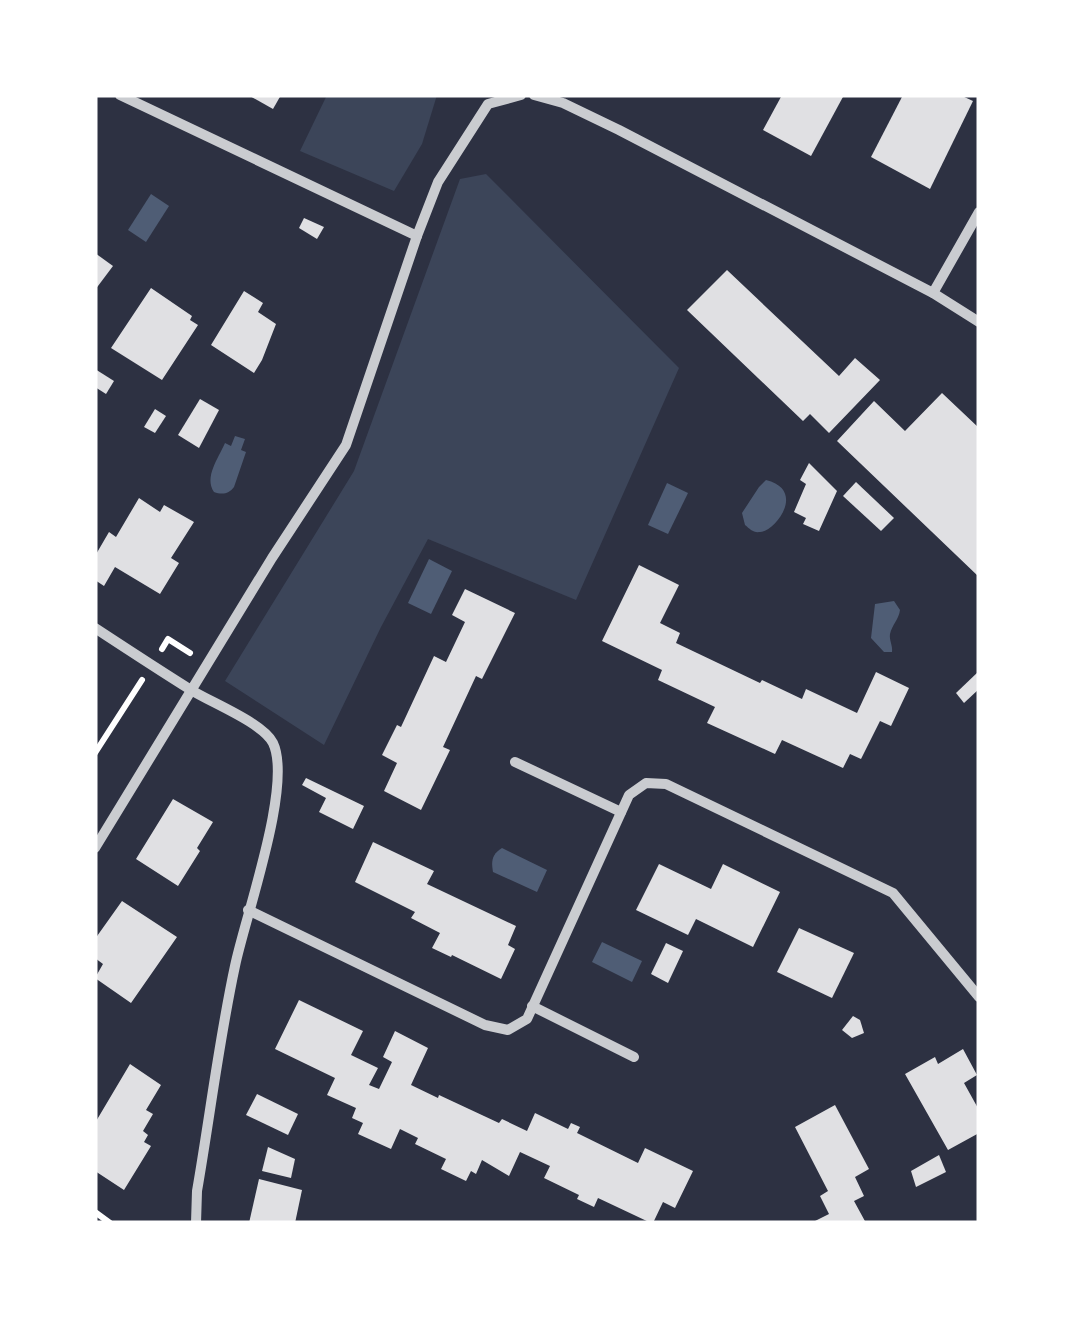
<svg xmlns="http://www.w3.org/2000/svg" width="1074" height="1318" viewBox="0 0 1074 1318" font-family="'DejaVu Sans',sans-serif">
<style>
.green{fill:#3c4559}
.water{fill:#4f5d75}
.building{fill:#e0e0e3}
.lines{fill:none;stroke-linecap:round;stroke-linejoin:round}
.path{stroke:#fff;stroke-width:6}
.minor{stroke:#caccd0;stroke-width:10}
</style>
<rect width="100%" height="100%" fill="#2d3142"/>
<g class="green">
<polygon points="327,95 437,95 422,144 394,191 300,151"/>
<polygon points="486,174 679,368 576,600 428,539 381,627 324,745 225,681 354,471 460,179"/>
</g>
<g class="water">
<polygon points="151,194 169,206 146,242 128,230"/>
<path d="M 235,436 L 245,439 L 241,450 L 246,452 L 234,487 C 229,494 222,495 214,492 C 204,477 218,459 225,443 L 231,446 Z"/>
<path d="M 766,480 C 807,490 775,532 760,532 C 753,533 750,529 745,525 L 742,513 L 759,487 Z"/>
<polygon points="667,483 688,493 668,534 648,525"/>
<polygon points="429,559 452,571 431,614 408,603"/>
<path d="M 894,601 L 900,610 C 899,619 892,625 890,634 C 889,640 893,646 892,652 L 884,652 L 871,638 L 875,604 Z"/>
<path d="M 502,848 L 547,870 L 537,892 L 493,872 C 491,861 492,854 502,848 Z"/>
<polygon points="602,942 642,961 632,982 592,962"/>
</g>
<g class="building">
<polygon points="248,95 281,95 273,109"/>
<polygon points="782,95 844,95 811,156 763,130"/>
<polygon points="903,95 960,95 973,101 930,189 871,157"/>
<polygon points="304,218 324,227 317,239 299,228"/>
<polygon points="95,253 113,266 95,290"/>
<polygon points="727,270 839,376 855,358 880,380 829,433 810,414 803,421 687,310"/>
<polygon points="151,288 192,316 190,320 198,325 162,380 111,348"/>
<polygon points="244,291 263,303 258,312 276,324 262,360 254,373 211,345"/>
<polygon points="95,369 114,381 106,394 95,387"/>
<polygon points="942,393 979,428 979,577 837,441 874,401 905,431"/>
<polygon points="200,399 219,410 199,448 178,435"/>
<polygon points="155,409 166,416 155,433 144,427"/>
<polygon points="809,463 837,491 819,531 803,524 806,518 794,512 806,484 800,480"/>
<polygon points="856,482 894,518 881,531 843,496"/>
<polygon points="139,498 160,512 164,505 194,522 171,558 179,563 160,594 115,567 104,586 95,580 95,556 109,532 116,537"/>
<polygon points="639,565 679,585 660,623 680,633 676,643 760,683 762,680 802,699 806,689 857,713 876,672 909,688 891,726 880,721 861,759 850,754 843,768 782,740 775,754 707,723 715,707 658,680 662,670 602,641"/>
<polygon points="465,589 515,613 482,679 476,676 443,747 450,750 421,810 384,791 397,763 382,755 397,725 401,727 434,656 446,662 465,622 452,615"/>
<polygon points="979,671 979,689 964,703 956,693"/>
<polygon points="306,778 364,806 353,829 319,812 326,798 302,785"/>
<polygon points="173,799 213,822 197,848 200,851 178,886 136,859"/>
<polygon points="373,842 434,871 427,884 516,926 508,945 515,949 501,979 452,955 451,957 432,948 440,933 411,918 415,912 355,882"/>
<polygon points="659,864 711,889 723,864 780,892 753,947 696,919 688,935 636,910"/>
<polygon points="122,901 177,937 131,1003 95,978 103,964 95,958 95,939"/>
<polygon points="799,928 854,953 832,998 777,972"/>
<polygon points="666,943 683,951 668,983 651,974"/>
<polygon points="299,1000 363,1031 351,1055 378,1068 369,1085 379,1089 392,1062 383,1057 395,1031 428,1048 411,1085 438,1098 439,1095 499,1123 502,1119 527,1131 535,1113 568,1129 571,1123 580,1127 577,1133 638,1163 645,1148 693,1171 675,1208 663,1202 653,1223 651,1223 598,1198 594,1207 577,1199 579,1195 544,1178 550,1166 520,1152 509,1176 482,1160 476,1174 471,1171 466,1181 441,1169 446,1159 415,1144 418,1138 400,1129 391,1149 358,1134 363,1123 352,1118 356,1108 327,1095 335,1078 275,1049"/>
<polygon points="853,1016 860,1020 864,1033 852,1038 842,1030"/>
<polygon points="963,1049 977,1075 964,1083 979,1110 979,1133 948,1150 905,1074 935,1057 938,1064"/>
<polygon points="130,1064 161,1085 146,1110 153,1114 143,1131 148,1135 144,1142 151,1146 124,1190 95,1171 95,1123"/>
<polygon points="257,1094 298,1114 288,1135 246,1115"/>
<polygon points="835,1105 869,1169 855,1177 864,1196 854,1201 866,1223 811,1223 829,1214 820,1196 828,1191 795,1127"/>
<polygon points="268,1147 295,1159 291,1178 262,1171"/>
<polygon points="939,1155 946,1172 916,1187 911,1171"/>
<polygon points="259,1179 302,1190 295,1223 249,1223"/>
</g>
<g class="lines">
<g class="path">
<polyline points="162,649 168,639 190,653"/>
<polyline points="95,753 142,680"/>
<polyline points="95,1212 110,1223"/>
</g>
<g class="minor">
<polyline points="120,95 417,236"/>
<polyline points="534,95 563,103 619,130 933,293 979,322"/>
<polyline points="933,293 979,212"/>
<path d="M 95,628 C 127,649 159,670 191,690 C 212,703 263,723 273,743 C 293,785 245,917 235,966 C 219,1040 210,1116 197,1191 L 196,1223"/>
<polyline points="515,762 621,812"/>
<polyline points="95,848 272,558 346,445 417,236 438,182 488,104 521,95"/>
<polyline points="248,910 485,1025 508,1030 527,1019 629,795 646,783 666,784 893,893 979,997"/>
<polyline points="532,1006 634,1057"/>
</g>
</g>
<rect width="1074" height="1318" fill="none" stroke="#ffffff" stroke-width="195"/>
</svg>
